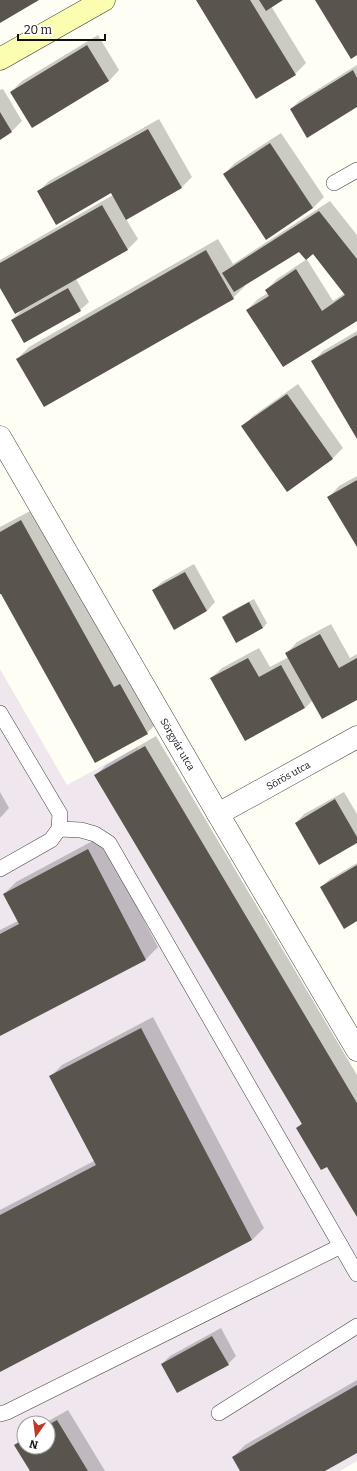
<svg xmlns="http://www.w3.org/2000/svg" width="357" height="1471" viewBox="0 0 357 1471" font-family="Bitter,serif">
<style>
.industrial{fill:#efe6ee;fill-rule:evenodd}
.shadow{fill:#0003;fill-rule:evenodd}
.building{fill:#59544d}
.lines{fill:none;stroke-linecap:round;stroke-linejoin:round}
.lane-casing{stroke:#444;stroke-width:16}
.street-casing{stroke:#444;stroke-width:23}
.secondary-casing{stroke:#333;stroke-width:23}
.lane{stroke:#fff;stroke-width:15}
.street{stroke:#fff;stroke-width:22}
.secondary{stroke:#fbfeb0;stroke-width:22}
.labels{text-anchor:middle;stroke-width:4;stroke-linejoin:round;paint-order:stroke}
.street-label{font-size:10px;fill:#111;stroke:#fff}
</style>
<rect width="100%" height="100%" fill="#fffef4"/>
<path class="industrial" d="M 0,669 L 67,785 L 137,747 L 357,1118 L 357,1461 L 340,1471 L 0,1471 ZM 24,1423 L 48,1423 L 48,1447 L 24,1447 Z"/>
<g class="shadow">
<polygon points="197,0 281,0 271,6 306,63 295,74"/>
<polygon points="98,35 119,70 109,81 33,127 11,92 22,81"/>
<polygon points="357,65 357,106 291,109 299,101"/>
<polygon points="3,89 22,121 11,132 0,138 0,90"/>
<polygon points="159,119 192,177 182,187 126,219 138,239 127,250 76,279 89,302 80,310 12,320 21,311 0,286 0,260 113,195 111,192 39,191 49,181"/>
<polygon points="281,133 324,197 313,208 266,238 224,174 235,163"/>
<path d="M 330,201 L 357,235 L 357,320 L 247,310 L 258,299 L 268,293 L 266,290 L 277,279 L 307,259 L 300,250 L 244,285 L 245,286 L 233,298 L 17,359 L 29,347 L 218,239 L 233,264 ZM 313,252 L 345,293 L 333,301 L 306,258 Z"/>
<polygon points="357,331 357,437 313,361 323,351"/>
<polygon points="298,384 343,448 332,459 243,427 253,416"/>
<polygon points="357,476 357,545 329,497 339,486"/>
<polygon points="34,509 159,721 147,733 2,592 0,593 0,527"/>
<polygon points="194,564 215,602 207,611 153,590 162,582"/>
<polygon points="254,599 267,623 263,628 236,642 223,618 227,613"/>
<polygon points="331,624 350,658 357,654 357,699 313,700 305,708 211,678 222,668 259,648 270,667 289,657 287,653 297,642"/>
<polygon points="156,736 357,1075 357,1215 327,1165 297,1128 302,1123 96,775 106,765"/>
<polygon points="0,792 9,808 0,818"/>
<polygon points="344,792 357,814 357,842 296,823 304,814"/>
<polygon points="100,837 158,947 146,959 0,1035 0,930 18,921 4,894 16,882"/>
<polygon points="357,863 357,920 321,887 330,879"/>
<polygon points="153,1017 264,1228 252,1240 0,1371 0,1210 94,1161 50,1077 62,1065"/>
<polygon points="221,1328 236,1356 228,1364 162,1364 170,1356"/>
<polygon points="357,1380 357,1451 323,1471 241,1471 233,1457 245,1445"/>
<polygon points="68,1410 105,1471 31,1471 16,1445 24,1437 24,1447 48,1447 48,1423 45,1423"/>
</g>
<g class="building">
<polygon points="0,0 39,0 0,23"/>
<polygon points="196,0 250,0 296,75 256,99"/>
<polygon points="259,0 283,0 266,11"/>
<polygon points="315,0 357,0 357,55 351,59"/>
<polygon points="87,45 109,81 32,128 10,92"/>
<polygon points="353,70 357,78 357,107 307,138 290,109"/>
<polygon points="0,112 12,132 0,140"/>
<polygon points="148,129 182,188 126,220 111,193 56,225 37,191"/>
<polygon points="270,143 313,208 266,240 223,174"/>
<polygon points="102,205 128,250 15,314 0,288 0,263"/>
<polygon points="319,211 357,259 357,321 283,367 246,310 269,296 265,290 296,269 322,311 345,295 313,254 306,260 299,252 234,292 222,273"/>
<polygon points="206,250 234,299 44,407 16,359"/>
<polygon points="68,288 81,311 24,343 11,320"/>
<polygon points="357,335 357,439 311,361"/>
<polygon points="287,394 333,459 287,492 241,426"/>
<polygon points="357,480 357,547 327,497"/>
<polygon points="21,520 114,687 120,684 148,734 95,763 1,594 0,594 0,532"/>
<polygon points="185,572 207,611 174,630 152,590"/>
<polygon points="249,602 263,628 236,643 222,617"/>
<polygon points="320,634 339,668 357,658 357,700 322,719 285,653"/>
<polygon points="248,658 259,677 281,665 305,708 245,741 210,678"/>
<polygon points="145,746 357,1103 357,1217 327,1167 321,1170 296,1128 302,1124 94,775"/>
<polygon points="335,799 357,837 357,843 319,865 295,823"/>
<polygon points="88,849 146,960 0,1036 0,934 19,924 3,894"/>
<polygon points="357,865 357,921 344,929 320,887"/>
<polygon points="141,1028 252,1240 0,1372 0,1215 96,1165 49,1076"/>
<polygon points="212,1336 229,1365 177,1393 161,1364"/>
<polygon points="357,1385 357,1453 325,1471 240,1471 232,1457"/>
<polygon points="57,1420 88,1471 30,1471 14,1445 24,1439 24,1447 48,1447 48,1425"/>
</g>
<g class="lines">
<defs>
<g id="lane">
<polyline points="334,183 357,170"/>
<polyline points="0,713 60,814 59,829 51,840 0,869"/>
<polyline points="59,829 81,830 95,834 109,843 357,1274"/>
<polyline points="219,1413 357,1326"/>
<polyline points="0,1414 7,1412 341,1246"/>
</g>
<g id="street">
<polyline points="0,437 218,814 357,1050"/>
<polyline points="218,814 357,737"/>
</g>
<polyline id="secondary" points="0,59 104,0"/>
</defs>
<use href="#lane" class="lane-casing"/>
<use href="#street" class="street-casing"/>
<use href="#secondary" class="secondary-casing"/>
<use href="#lane" class="lane"/>
<use href="#street" class="street"/>
<use href="#secondary" class="secondary"/>
</g>
<g class="labels">
<g class="street-label">
<text transform="translate(178 744) rotate(60)" y="4">Sörgyár utca</text>
<text transform="translate(288 775) rotate(-29)" y="4">Sörös utca</text>
</g>
</g>
<g transform="translate(36 1435) rotate(194)"><circle r="19" fill="#ffffff" stroke="#a0a0a0"/>
<path d="M0-3L7 15L0 10L-7 15Z" fill="#c13828"/>
<text y="-6" font-size="11" font-weight="bold" text-anchor="middle" fill="#111111">N</text>
</g>
<path d="M18 34v6h87v-6" fill="none" stroke="#111111" stroke-width="2"/>
<text x="24" y="34" font-size="12" fill="#111111" stroke="#ffffff" stroke-width="3" paint-order="stroke">20 m</text>
</svg>
